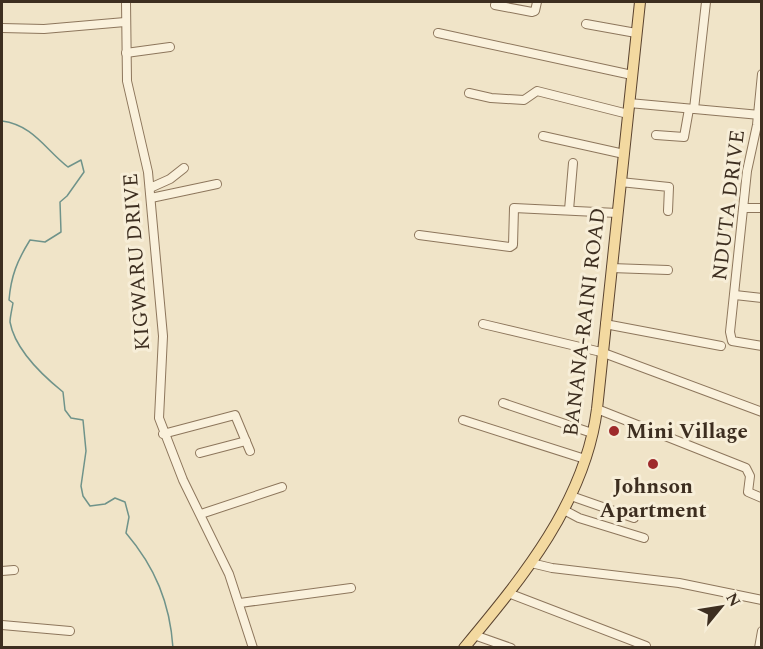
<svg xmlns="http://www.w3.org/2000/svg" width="763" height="649" viewBox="0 0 763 649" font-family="Spectral,serif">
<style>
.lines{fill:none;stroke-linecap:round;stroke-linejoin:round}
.stream{stroke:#6f938a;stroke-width:1.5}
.minor-casing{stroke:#8d765c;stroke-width:10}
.major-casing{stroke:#5b4430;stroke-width:12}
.minor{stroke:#faf1dc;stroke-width:8}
.major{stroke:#f3d9a0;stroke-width:10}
.poi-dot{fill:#9e2a2b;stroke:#f7eed8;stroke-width:2}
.labels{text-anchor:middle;stroke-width:6;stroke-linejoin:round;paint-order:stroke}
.street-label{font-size:21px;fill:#3d2e20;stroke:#f7eed8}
.poi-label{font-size:21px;font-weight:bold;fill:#3d2e20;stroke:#f7eed8;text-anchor:start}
</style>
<rect width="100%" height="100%" fill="#f0e4c8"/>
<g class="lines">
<path class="stream" d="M 2,121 C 33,125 45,149 68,167 L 81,160 L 84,172 L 67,196 L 60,202 L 61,232 L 45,242 L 30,240 C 17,261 11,276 9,300 L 13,303 C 12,309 10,317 10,322 C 15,350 42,375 63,392 L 65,410 L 71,418 L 83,420 L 86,451 L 81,486 L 83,496 L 90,506 L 105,504 L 115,498 L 125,502 L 129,517 L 126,533 C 155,567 170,603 173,648"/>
<defs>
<g id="minor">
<polyline points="126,2 127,81 148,172 163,336 159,418 183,480 229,574 253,648"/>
<polyline points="495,5 532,12 535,11 537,2"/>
<polyline points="586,24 636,33"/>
<polyline points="2,28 44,29 125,22"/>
<polyline points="438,33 632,75"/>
<polyline points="126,53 170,47"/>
<polyline points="762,74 757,125 747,171 730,332 732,341 762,346"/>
<polyline points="469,93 491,98 524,100 537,91 628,114"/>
<polyline points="629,103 760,115"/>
<polyline points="694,109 706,2"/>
<polyline points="656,135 684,137 689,109"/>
<polyline points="543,136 624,154"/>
<polyline points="620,182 669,187 668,211"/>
<polyline points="150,188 170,179 184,168"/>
<polyline points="151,198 217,184"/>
<polyline points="744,208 762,208"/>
<polyline points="569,210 573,163"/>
<polyline points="419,235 510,247 513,245 514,208 617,213"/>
<polyline points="611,268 668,270"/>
<polyline points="735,295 762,298"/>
<polyline points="483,324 601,352 762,412"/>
<polyline points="605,324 721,346"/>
<polyline points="503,403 592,433"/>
<polyline points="597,409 746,468 750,476 748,492 762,498"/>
<polyline points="463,420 585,459"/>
<polyline points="163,434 235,415 250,451"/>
<polyline points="200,453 246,441"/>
<polyline points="571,496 634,518"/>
<polyline points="564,510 579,518 644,538"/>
<polyline points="201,514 282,487"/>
<polyline points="531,563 552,568 679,583 762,600"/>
<polyline points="2,571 14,570"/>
<polyline points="508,593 646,646"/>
<polyline points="240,603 351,588"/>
<polyline points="2,625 70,631"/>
<polyline points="474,635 511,648"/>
<polyline points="759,648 762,631"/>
</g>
<path id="major" d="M 464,648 C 523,577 585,502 597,409 L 640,2"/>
</defs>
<use href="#minor" class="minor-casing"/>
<use href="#major" class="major-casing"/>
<use href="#minor" class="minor"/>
<use href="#major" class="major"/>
</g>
<g class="poi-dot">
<circle cx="614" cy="431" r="6"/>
<circle cx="653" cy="464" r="6"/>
</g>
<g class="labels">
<g class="street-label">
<text transform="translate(728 205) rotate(-83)" y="7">NDUTA DRIVE</text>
<text transform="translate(136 262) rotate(-94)" y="7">KIGWARU DRIVE</text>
<text transform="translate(584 322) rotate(-83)" y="7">BANANA-RAINI ROAD</text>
</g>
<g class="poi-label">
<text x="626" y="438">Mini Village</text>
<text x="653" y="493" text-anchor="middle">Johnson<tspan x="653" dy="24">Apartment</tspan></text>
</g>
</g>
<rect width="763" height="649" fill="none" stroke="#3d2e20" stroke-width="6"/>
<g transform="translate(721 607) rotate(60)" stroke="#f7eed8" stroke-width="4.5" paint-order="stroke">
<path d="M0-4.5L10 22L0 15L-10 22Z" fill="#3d2e20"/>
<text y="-9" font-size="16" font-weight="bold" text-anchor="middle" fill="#3d2e20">N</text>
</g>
</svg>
